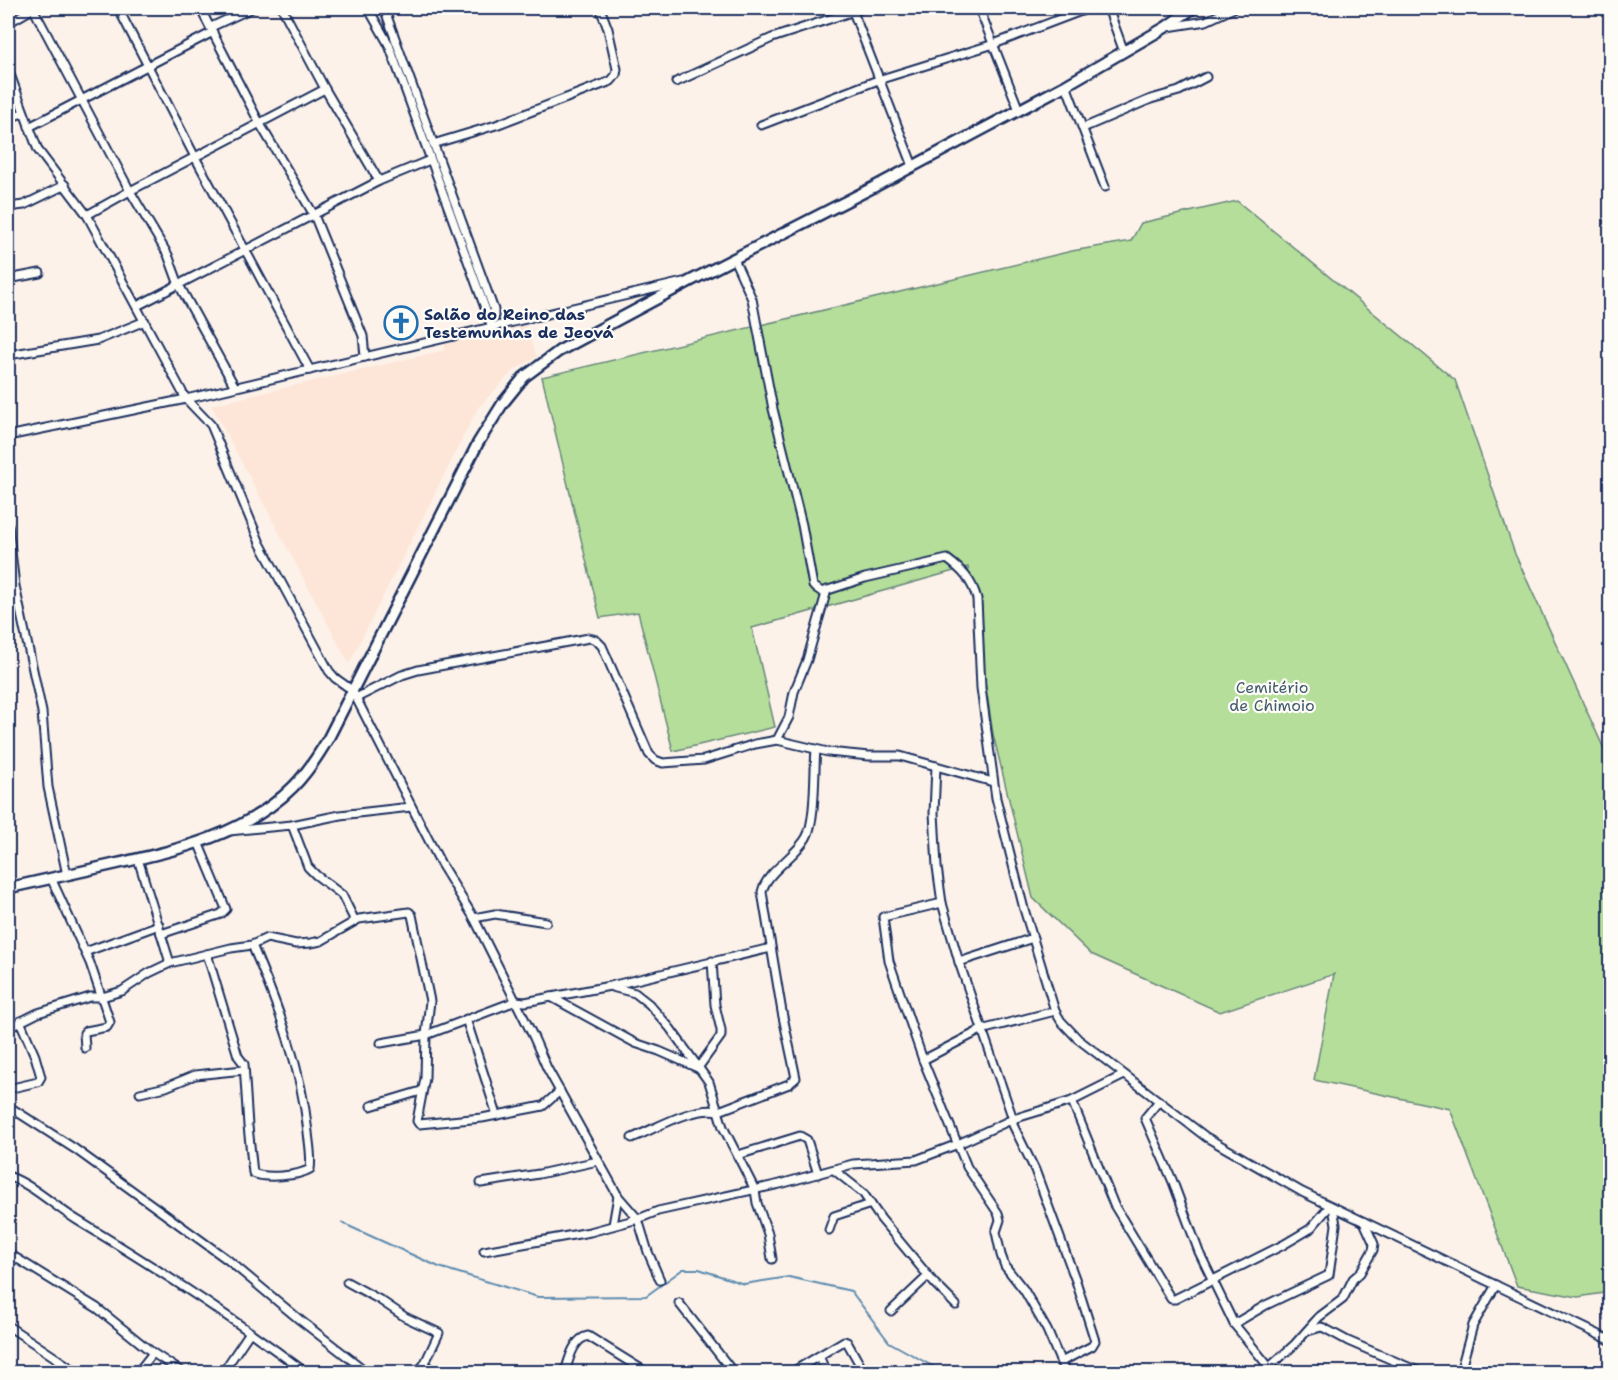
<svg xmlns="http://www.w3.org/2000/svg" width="1618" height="1380" viewBox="0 0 1618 1380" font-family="'Shantell Sans',sans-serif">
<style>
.built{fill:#fde6d8}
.green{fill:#b5de9a;stroke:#68867c;stroke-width:1.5}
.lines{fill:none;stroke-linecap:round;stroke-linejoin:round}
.stream{stroke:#5b8bb0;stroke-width:2}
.street-casing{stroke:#1b2f5e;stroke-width:11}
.secondary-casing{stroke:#1b2f5e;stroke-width:14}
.street{stroke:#fdfcf7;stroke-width:7}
.secondary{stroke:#fdfcf7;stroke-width:9}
.labels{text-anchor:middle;stroke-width:4.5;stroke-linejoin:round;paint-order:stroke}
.poi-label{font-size:16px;font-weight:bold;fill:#1b2f5e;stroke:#fdfcf7;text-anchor:start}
.park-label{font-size:16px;fill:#425b6d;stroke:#fdfcf7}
</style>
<rect width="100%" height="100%" fill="#fdf2e9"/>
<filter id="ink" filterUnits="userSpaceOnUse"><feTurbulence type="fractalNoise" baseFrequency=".0167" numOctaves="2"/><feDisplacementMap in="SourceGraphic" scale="12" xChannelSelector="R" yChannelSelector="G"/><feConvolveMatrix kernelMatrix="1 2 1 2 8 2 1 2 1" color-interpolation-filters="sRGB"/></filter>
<g filter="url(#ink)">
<polygon class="built" points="526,326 537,357 514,370 478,408 349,664 211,405 445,350 445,344"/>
<polygon class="green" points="1237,201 1455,380 1515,554 1610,762 1610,1292 1578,1297 1517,1286 1450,1109 1314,1080 1334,974 1220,1012 1091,954 1033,898 993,734 968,567 752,628 775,727 673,751 638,612 600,618 542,377 1072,251 1131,241 1141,223"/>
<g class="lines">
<polyline class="stream" points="342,1223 439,1267 538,1297 646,1296 683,1269 699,1269 744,1284 789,1277 851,1291 889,1342 943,1372"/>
<defs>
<g id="street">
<polyline points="33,8 130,191 168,255 179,285 235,387"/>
<polyline points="118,8 195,157 310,370"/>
<polyline points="200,8 260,124 314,215 363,336 365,357"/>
<polyline points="282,8 325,89 379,181"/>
<polyline points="368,8 389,45 492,327"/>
<polyline points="384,8 494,310 494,319 490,322"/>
<polyline points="979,8 1019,110"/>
<polyline points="1108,8 1124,52"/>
<polyline points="852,9 913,166"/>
<polyline points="8,23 34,8"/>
<polyline points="211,27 252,8"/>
<polyline points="1168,27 1206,21 1234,8"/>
<polyline points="8,69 38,150 87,215 186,399 211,425 260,543 329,671 335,678 352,690 441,864 474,918 534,1038 547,1068 618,1196 638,1219 648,1252 660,1280"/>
<polyline points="676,82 772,38 863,8"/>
<polyline points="1066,85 1105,187"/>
<polyline points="8,118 23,113"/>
<polyline points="761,125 878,80 994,44 1089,8"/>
<polyline points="29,127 213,32"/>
<polyline points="1083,128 1151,99 1179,91 1206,77"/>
<polyline points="433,144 496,125 611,81 616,75 617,69 608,29 600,8"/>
<polyline points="8,207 24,205 65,185"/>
<polyline points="87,215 130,191 325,89"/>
<path d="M 734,259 L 752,299 L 773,409 L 802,525 L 813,586 L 822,592 L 865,578 L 947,559 C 962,570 972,580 977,599 L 981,688 L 996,798 L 1024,909 L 1055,1011 L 1061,1021 L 1078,1039 L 1206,1137 L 1302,1192 L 1610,1340"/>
<polyline points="8,279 40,273"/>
<polyline points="137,306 379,181 430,160"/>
<polyline points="8,355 98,340 145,321"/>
<polyline points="8,436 186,399 683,282"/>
<polyline points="8,525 15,586 42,712 48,787 67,875"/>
<polyline points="356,698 402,675 418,670 589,638 596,640 602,646 649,754 655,760 663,763 704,760 755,744 777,740 828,752 869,756 900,756 993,782"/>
<polyline points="777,740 789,717 794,692 807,660 827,590"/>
<polyline points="936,766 934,813 937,867 942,903 959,962 1013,1119 1013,1125 1035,1170 1076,1281 1095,1341 1092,1346 1061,1362"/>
<polyline points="292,825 308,867 316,875 342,895 355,921"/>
<polyline points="229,831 292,825 340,815 411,807"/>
<polyline points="138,859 170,963"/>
<polyline points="51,878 90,963 110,1022 107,1027 86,1031 84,1033 85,1048"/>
<polyline points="942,903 883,917 889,961 923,1060 967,1167 998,1213 1000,1220 996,1232 1001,1255 1005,1266 1024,1290 1047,1330 1065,1372"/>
<polyline points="474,918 495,914 546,922"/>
<polyline points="161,934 221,914 226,909 198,842"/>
<polyline points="85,952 159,925"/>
<path d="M 207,954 L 238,1056 L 244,1064 L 248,1126 L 253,1173 C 266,1179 298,1176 310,1169 C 312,1157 309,1144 308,1132 C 301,1066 278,1006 252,945"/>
<polyline points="959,962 1033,938"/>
<polyline points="612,987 635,993 649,1004 670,1028 709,1082 723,1127 755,1190 757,1203 768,1234 772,1259"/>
<polyline points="551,997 635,1043 659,1051 698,1068"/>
<polyline points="466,1019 497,1115"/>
<polyline points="8,1028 38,1013 90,997 102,997 122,991 149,973 170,963 231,948 252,945 267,938 296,944 311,943 321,941 359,919 409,912 412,915 430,1001 426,1035 425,1078 417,1121 419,1124 482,1118 543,1106 560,1091"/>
<polyline points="381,1043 426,1035 516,1001 525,1002 610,986 771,948"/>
<polyline points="923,1060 981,1030 1055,1011"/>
<polyline points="698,1068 721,1036 721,1030 715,1005 712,961"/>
<polyline points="8,1089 38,1082 41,1077 35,1056 20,1021"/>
<polyline points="140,1093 166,1087 195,1075 244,1070"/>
<polyline points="1072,1101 1114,1205 1171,1299 1175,1299 1283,1245 1310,1229 1330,1206"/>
<polyline points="1159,1101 1145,1118 1173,1182 1199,1252 1234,1324 1273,1372"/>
<polyline points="8,1106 75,1149 228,1260 300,1320 367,1372"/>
<polyline points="371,1106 421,1091"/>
<path d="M 632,1138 C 657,1128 692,1106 719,1111 L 789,1084 L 796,1078 L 782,1012 L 762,892 C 766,872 795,857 806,838 C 816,822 814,770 816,749"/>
<polyline points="738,1155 800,1136 807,1140 818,1174"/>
<polyline points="834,1170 863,1193 881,1219 935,1284 956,1305"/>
<path d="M 8,1176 C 33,1185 54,1206 77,1220 C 155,1267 232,1317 305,1372"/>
<polyline points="481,1183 539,1174 598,1161"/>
<polyline points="613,1225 618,1196"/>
<polyline points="829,1230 834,1216 871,1204"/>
<polyline points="484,1251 590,1232 638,1219 658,1211 780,1184 853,1164 916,1160 958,1144 1013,1119 1072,1101 1124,1075"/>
<polyline points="8,1253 97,1308 153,1353 182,1372"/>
<polyline points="347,1282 380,1300 405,1317 439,1333 424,1365 417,1372"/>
<polyline points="679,1303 733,1372"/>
<polyline points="891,1311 928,1276"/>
<polyline points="1234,1324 1266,1305 1329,1275 1336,1225 1333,1207"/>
<polyline points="8,1326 77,1372"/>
<polyline points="1308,1331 1321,1327 1324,1328 1348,1341 1420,1372"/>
<polyline points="819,1356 826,1372"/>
<polyline points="424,1365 436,1372"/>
<polyline points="138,1372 153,1353"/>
<polyline points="223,1372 250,1332"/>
<path d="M 565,1372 C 569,1360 573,1339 588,1336 L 646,1372"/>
<polyline points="792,1372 844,1341 847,1342 864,1372"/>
<polyline points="1264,1372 1295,1344 1319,1317 1343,1299 1353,1279 1360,1273 1373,1250 1374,1244 1364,1222"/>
<polyline points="1460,1372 1473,1325 1496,1285"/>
</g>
<path id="secondary" d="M 8,888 C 43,880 79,872 115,864 C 178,850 245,835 293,787 C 307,773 318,756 328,739 L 478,443 L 503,403 L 524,377 L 559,351 L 692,280 L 874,187 L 1066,85 L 1166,27 L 1193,8"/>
</defs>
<use href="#street" class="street-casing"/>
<use href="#secondary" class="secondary-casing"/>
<use href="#street" class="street"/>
<use href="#secondary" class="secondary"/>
</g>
</g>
<defs>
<symbol id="church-ring" viewBox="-11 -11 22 22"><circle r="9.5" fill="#fdfcf7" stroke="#1f6fb2" stroke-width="1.5"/><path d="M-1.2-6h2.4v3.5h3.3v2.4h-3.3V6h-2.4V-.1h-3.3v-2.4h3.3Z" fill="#1f6fb2"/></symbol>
</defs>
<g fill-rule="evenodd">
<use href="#church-ring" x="382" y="304" width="38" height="38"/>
</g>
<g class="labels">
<g class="poi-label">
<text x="424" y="320">Salão do Reino das<tspan x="424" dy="18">Testemunhas de Jeová</tspan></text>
</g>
<g class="park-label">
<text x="1272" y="693">Cemitério<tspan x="1272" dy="18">de Chimoio</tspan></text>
</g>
</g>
<rect width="1618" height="1380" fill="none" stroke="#fdfcf7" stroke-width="30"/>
<rect x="15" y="15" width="1588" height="1350" fill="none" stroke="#1b2f5e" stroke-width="2" filter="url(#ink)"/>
</svg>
